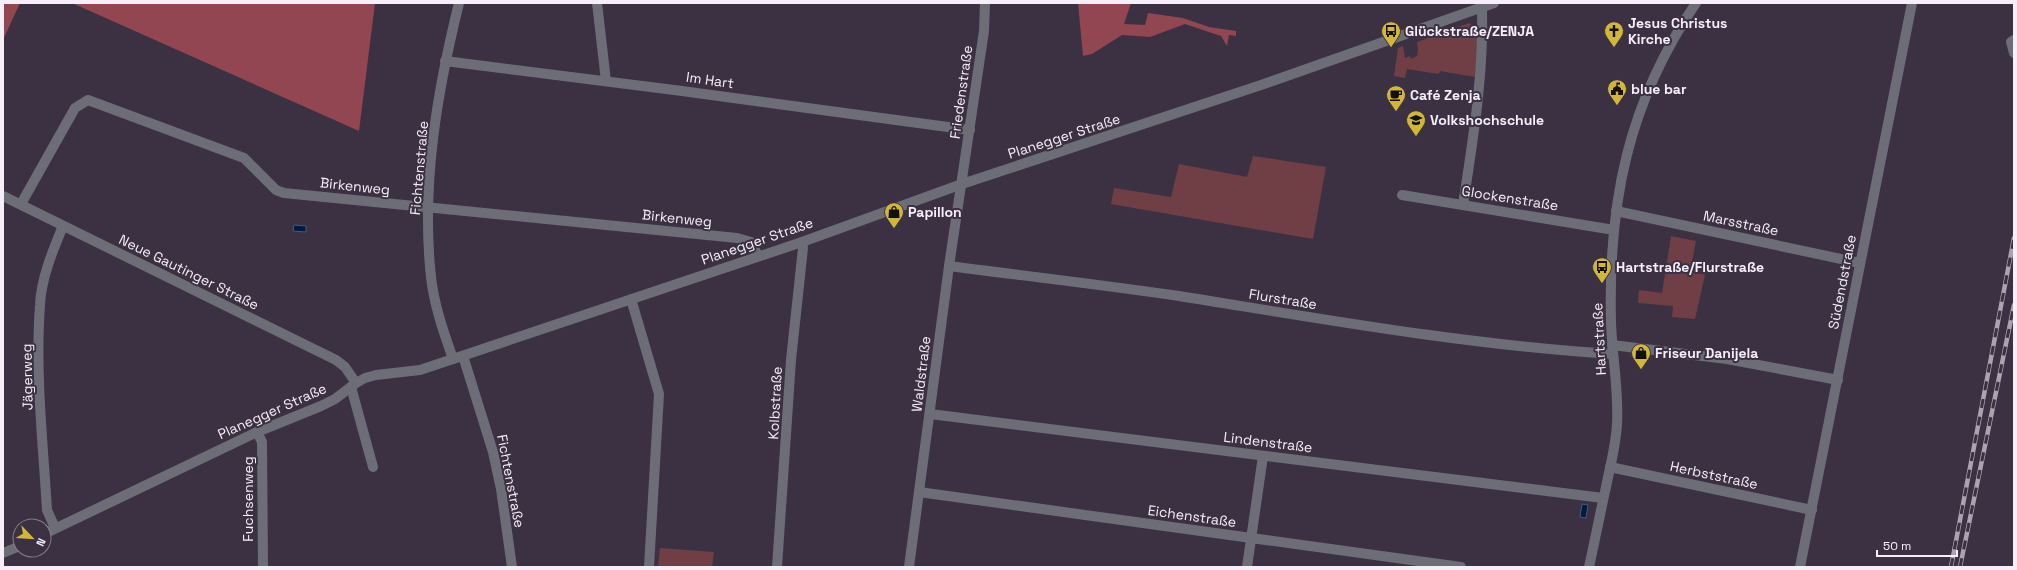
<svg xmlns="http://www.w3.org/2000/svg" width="2017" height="570" viewBox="0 0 2017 570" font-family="'Space Grotesk',sans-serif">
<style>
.green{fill:#703f46}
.forest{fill:#914652}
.water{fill:#011a41;stroke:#4a5a78}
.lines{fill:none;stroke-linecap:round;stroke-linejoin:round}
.minor{stroke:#6d6d77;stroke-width:10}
.rail-casing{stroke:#aca3b0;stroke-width:4.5}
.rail{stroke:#3c3142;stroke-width:3;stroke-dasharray:9;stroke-linecap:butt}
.labels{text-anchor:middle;stroke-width:4;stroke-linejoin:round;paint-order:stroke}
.poi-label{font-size:14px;font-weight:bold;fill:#f6eef9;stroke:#3c3142;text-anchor:start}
.street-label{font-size:14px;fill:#f6eef9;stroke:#3c3142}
</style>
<rect width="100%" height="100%" fill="#3c3142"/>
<g class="green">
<path d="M 1469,23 C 1483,33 1476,62 1475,77 L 1440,71 L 1439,74 L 1407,69 L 1405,78 L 1394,76 L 1398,48 L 1403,46 L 1405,58 L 1410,56 L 1411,59 L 1417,56 L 1418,50 L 1417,42 Z"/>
<polygon points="1253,156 1326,167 1313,239 1111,204 1114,188 1171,197 1179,164 1247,177"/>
<polygon points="1671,236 1696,241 1690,271 1705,275 1695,319 1672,317 1673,306 1638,303 1639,290 1662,293"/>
<polygon points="660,548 714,552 712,567 658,567"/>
</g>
<g class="forest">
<polygon points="3,3 20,3 3,40"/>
<polygon points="72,3 375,3 359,131"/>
<polygon points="1078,3 1131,3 1124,24 1145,25 1148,13 1183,18 1209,27 1236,31 1236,36 1229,35 1227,46 1221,36 1185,24 1150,37 1122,35 1092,54 1083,56"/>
</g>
<g class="water">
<polygon points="294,225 306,226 306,232 293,231"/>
<polygon points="1582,504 1588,505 1586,518 1580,517"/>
</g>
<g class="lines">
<g class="minor">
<polyline points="597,3 606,81"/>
<polyline points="2014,40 2011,42 2014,53"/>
<polyline points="445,61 682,91 970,130"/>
<polyline points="1402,195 1614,230"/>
<polyline points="3,196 336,360 345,367 356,383"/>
<polyline points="21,204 75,108 88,100 244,158 276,190 284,193 737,238 751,242 758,256"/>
<path d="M 1463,205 C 1473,139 1484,74 1482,7"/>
<polyline points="1616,211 1860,263"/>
<path d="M 949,266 C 1026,276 1103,285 1179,296 C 1323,319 1467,345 1612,354"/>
<polyline points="631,299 659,394 649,567"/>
<polyline points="1612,345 1727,359 1838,380"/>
<polyline points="463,356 493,452 501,489 512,567"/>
<path d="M 453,359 C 444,333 434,305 431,277 C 421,185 437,92 459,3"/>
<polyline points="351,387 373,467"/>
<polyline points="930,414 1603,498"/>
<polyline points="257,432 262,442 263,567"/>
<polyline points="1610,467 1812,510"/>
<polyline points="919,492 1461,567"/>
<path d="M 55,528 L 47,510 C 43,442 35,373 40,305 C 41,279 53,250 63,226"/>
<polyline points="44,534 257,432 321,406 335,399 356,383 365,378 376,375 420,370 453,359 802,242 962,184 1261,85 1494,3"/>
<polyline points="3,553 20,546"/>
<polyline points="777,567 791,360 803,248 802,242"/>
<polyline points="909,567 949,266 984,31 985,3"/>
<polyline points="1247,567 1263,456"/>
<path d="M 1589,567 C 1595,540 1600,514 1606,487 C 1610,467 1616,445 1617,424 C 1619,390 1612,356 1611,322 C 1608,202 1628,103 1696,3"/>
<polyline points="1800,567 1912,3"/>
</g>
<defs>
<g id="rail">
<polyline points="1951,567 2014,238"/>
<polyline points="1960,567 2014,305"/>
</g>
</defs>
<use href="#rail" class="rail-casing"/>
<use href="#rail" class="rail"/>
</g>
<defs>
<symbol id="bus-pin" viewBox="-11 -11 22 30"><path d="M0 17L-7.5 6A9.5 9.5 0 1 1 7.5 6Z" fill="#d2b736" stroke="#3c3142"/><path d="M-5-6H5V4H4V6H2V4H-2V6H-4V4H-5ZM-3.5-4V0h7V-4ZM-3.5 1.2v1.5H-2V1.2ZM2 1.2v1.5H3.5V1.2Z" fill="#111"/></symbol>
<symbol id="church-pin" viewBox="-11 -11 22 30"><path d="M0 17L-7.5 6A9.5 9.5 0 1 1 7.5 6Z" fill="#d2b736" stroke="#3c3142"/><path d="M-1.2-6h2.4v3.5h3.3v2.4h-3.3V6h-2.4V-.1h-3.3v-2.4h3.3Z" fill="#111"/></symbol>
<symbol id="civic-pin" viewBox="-11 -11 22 30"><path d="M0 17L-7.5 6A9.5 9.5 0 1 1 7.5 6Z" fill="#d2b736" stroke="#3c3142"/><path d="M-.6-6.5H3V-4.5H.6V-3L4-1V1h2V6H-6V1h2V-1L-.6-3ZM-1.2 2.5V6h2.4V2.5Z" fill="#111"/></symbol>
<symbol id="cafe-pin" viewBox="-11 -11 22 30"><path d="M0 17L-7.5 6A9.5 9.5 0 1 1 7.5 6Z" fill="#d2b736" stroke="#3c3142"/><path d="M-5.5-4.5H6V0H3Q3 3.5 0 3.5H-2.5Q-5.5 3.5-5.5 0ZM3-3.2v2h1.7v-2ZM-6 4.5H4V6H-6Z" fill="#111"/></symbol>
<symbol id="university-pin" viewBox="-11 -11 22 30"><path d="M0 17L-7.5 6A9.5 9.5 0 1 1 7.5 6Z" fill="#d2b736" stroke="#3c3142"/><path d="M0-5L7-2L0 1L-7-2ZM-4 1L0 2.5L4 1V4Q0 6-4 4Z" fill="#111"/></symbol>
<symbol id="shop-pin" viewBox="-11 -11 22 30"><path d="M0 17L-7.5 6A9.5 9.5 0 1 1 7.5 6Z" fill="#d2b736" stroke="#3c3142"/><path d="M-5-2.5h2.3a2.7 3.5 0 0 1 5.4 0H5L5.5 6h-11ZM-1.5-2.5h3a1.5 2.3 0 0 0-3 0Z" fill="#111"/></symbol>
</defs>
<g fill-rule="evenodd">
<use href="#bus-pin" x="1380" y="20" width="22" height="30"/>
<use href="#church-pin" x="1603" y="20" width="22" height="30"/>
<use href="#civic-pin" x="1606" y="78" width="22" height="30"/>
<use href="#cafe-pin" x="1385" y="84" width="22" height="30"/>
<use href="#university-pin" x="1405" y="109" width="22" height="30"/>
<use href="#shop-pin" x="883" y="201" width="22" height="30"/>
<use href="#bus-pin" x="1591" y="256" width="22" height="30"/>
<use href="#shop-pin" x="1630" y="342" width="22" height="30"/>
</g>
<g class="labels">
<g class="poi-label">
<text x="1628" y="28">Jesus Christus<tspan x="1628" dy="16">Kirche</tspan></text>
<text x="1405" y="36">Glückstraße/ZENJA</text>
<text x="1631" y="94">blue bar</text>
<text x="1410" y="100">Café Zenja</text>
<text x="1430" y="125">Volkshochschule</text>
<text x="908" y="217">Papillon</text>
<text x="1616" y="272">Hartstraße/Flurstraße</text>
<text x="1655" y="358">Friseur Danijela</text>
</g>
<g class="street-label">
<text transform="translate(710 80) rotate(8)" y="5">Im Hart</text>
<text transform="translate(961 92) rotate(-82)" y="5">Friedenstraße</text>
<text transform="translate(1064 136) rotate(-18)" y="5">Planegger Straße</text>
<text transform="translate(419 168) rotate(-85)" y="5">Fichtenstraße</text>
<text transform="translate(355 186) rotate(6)" y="5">Birkenweg</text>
<text transform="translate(1510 198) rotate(9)" y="5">Glockenstraße</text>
<text transform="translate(677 218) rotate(6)" y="5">Birkenweg</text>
<text transform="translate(1741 223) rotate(12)" y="5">Marsstraße</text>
<text transform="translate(757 241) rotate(-19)" y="5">Planegger Straße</text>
<text transform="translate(189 272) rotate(26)" y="5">Neue Gautinger Straße</text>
<text transform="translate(1842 282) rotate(-79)" y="5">Südendstraße</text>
<text transform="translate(1283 299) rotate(9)" y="5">Flurstraße</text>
<text transform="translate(1599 339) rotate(-93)" y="5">Hartstraße</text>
<text transform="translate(921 374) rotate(-83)" y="5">Waldstraße</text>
<text transform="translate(27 377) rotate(-91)" y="5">Jägerweg</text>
<text transform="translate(775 403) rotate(-87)" y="5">Kolbstraße</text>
<text transform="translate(272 411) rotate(-24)" y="5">Planegger Straße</text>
<text transform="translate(1268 442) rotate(7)" y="5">Lindenstraße</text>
<text transform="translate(1714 475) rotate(12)" y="5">Herbststraße</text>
<text transform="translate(511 481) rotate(79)" y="5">Fichtenstraße</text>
<text transform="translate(248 499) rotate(-90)" y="5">Fuchsenweg</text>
<text transform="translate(1192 516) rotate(8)" y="5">Eichenstraße</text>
</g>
</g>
<rect width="2017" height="570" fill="none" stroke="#f6eef9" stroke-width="8"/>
<g transform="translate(32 538) rotate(115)"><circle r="19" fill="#3c3142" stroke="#867d8b"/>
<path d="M0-3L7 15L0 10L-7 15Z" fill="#d2b736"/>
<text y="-6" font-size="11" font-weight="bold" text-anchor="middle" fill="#f6eef9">N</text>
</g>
<path d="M1877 550v6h80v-6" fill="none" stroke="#f6eef9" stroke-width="2"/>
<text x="1883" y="550" font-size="12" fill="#f6eef9" stroke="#3c3142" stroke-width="3" paint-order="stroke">50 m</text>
</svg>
